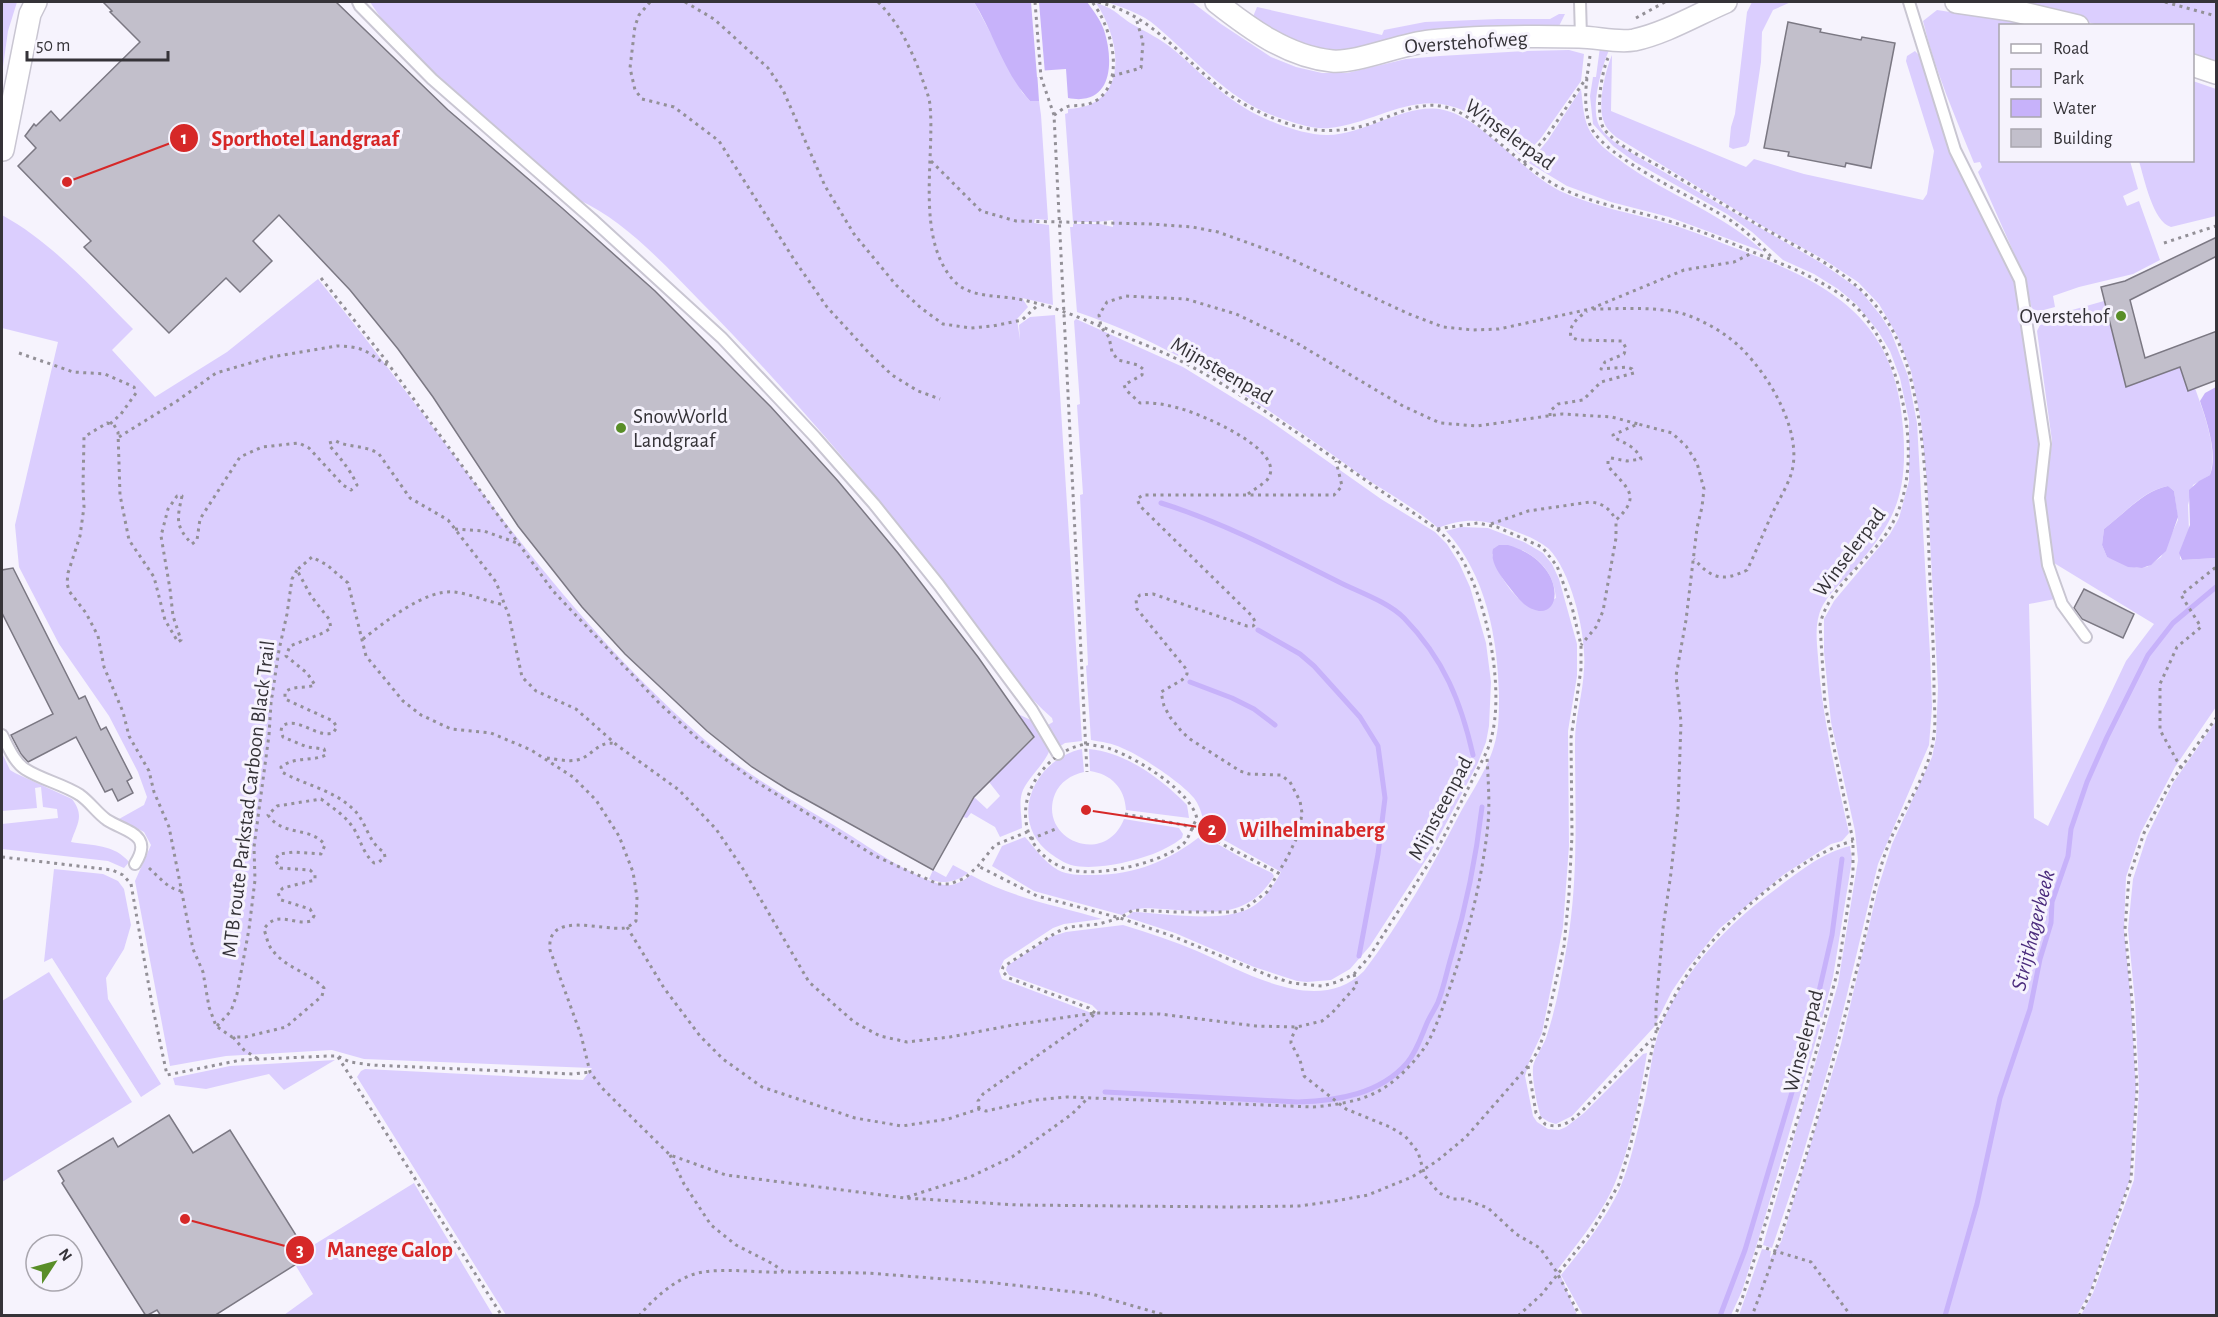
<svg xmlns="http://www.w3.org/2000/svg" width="2218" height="1317" viewBox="0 0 2218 1317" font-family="'Alegreya Sans',sans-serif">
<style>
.green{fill:#dbcefe;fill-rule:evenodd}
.water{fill:#c7b2fa}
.pier{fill:#f6f3fd}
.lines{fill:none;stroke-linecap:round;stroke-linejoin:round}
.stream{stroke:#c7b2fa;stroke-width:5}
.building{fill:#c2bfcb;stroke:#7b7883;stroke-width:1.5}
.lane-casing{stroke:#c9c6d2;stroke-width:14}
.street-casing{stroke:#c9c6d2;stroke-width:24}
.path{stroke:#939097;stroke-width:3;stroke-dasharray:3 4.5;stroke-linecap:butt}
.lane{stroke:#fff;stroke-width:10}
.street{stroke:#fff;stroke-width:21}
.poi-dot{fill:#598e28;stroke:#f6f3fd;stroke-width:2}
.labels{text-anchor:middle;stroke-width:6;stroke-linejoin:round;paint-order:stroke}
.street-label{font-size:21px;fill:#353338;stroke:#f6f3fd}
.poi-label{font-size:21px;fill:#353338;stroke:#f6f3fd;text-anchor:end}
.water-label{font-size:22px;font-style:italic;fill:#4b2c7d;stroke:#f6f3fd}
.leader{fill:none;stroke:#d62828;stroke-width:2}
.callout-dot{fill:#d62828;stroke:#f6f3fd;stroke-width:2}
.mark-label{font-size:18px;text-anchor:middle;font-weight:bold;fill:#fff}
.callout-label{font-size:22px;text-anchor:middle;font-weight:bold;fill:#d62828;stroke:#f6f3fd;stroke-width:6;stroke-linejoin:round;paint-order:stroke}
</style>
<rect width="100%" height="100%" fill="#f6f3fd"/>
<g class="green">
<polygon points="2,2 17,2 8,31 2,74"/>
<path d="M 370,2 L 974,2 L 1022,92 L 1030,101 L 1039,101 L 1041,115 L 1048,220 L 1035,219 L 1034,223 L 1049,225 L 1053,305 L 1022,298 L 1028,307 L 1017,319 L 1020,340 L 1019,325 L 1030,317 L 1055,315 L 1082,741 L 1065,743 L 1059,747 L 1048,725 L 1053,722 L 1052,718 C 1009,681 980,628 945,583 C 868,485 788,390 700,301 C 665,265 624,220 579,200 L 426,65 L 385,24 Z"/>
<path d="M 1107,2 L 1192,2 L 1221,24 L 1271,57 L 1296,67 L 1322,73 L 1347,73 L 1406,59 L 1440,56 L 1525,51 L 1569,50 L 1584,54 L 1581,81 L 1541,138 L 1523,157 C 1503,141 1482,117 1457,108 C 1413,91 1373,124 1329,128 C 1314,130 1295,123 1280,118 C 1230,102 1195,59 1156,26 C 1143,14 1123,8 1107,2 Z"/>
<polygon points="1752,2 1791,2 1773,10 1762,32 1761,62 1749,142 1746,146 1733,149 1729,147 1731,127 1735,114 1747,12"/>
<polygon points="2040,2 2216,2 2216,64 2193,56 2192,26 2098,25 2025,4"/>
<path d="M 1096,3 C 1116,9 1116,14 1132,24 C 1146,32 1161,39 1174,50 C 1209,80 1232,107 1278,124 C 1292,129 1311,135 1326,135 C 1365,136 1406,101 1444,110 C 1483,119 1521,171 1560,191 C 1594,207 1633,213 1669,224 C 1694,231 1718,242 1743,251 C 1834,285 1896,321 1903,428 C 1908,493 1896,522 1853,570 C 1841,583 1824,597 1819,615 C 1815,628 1817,644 1818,657 C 1822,717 1836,774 1849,833 L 1842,841 L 1831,844 L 1783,875 L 1719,929 L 1687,969 L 1672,991 L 1654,1027 L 1572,1116 L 1556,1124 L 1549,1122 L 1541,1117 C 1537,1106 1532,1079 1533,1068 C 1533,1060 1545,1044 1547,1035 C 1556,1008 1561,979 1566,951 C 1579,882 1575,811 1575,742 C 1575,717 1583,694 1584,669 C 1587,637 1572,573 1549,549 C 1540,541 1528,536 1517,532 C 1488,520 1468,516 1438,528 C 1416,508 1387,493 1362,476 C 1275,413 1180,346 1077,312 L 1070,227 L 1073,227 L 1073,224 L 1100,224 L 1113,227 L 1113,220 L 1097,222 L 1073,222 L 1065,114 L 1068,113 L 1068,109 C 1130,106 1122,41 1096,3 Z"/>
<polygon points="1257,7 1382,35 1384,30 1425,22 1498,19 1550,19 1559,14 1565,14 1558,28 1335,52 1304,47 1252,19"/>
<path d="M 1937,10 L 2035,25 L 2000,26 L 2000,160 L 2130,161 L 2138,189 L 2123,196 L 2127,206 L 2139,201 L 2160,260 L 2133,274 L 2079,287 L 2053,296 L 2055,307 L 2040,311 L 2032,309 L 2021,269 L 1978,172 L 1982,167 L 1980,162 L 1974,163 C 1955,116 1935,71 1923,21 Z"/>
<path d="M 1600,47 L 1610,48 C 1602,65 1589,110 1600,127 C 1609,141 1625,148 1638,157 L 1823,264 L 1860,290 L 1881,316 L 1891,332 L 1908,376 L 1917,423 L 1930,654 L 1932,707 L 1929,745 L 1878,864 L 1835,1045 L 1798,1171 L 1772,1248 L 1763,1245 L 1838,984 L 1858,860 L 1855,831 L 1831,722 L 1824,652 L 1824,619 L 1834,601 L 1890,534 L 1899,518 L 1909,481 L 1909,421 L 1900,378 L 1890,351 L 1878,331 L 1856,304 L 1838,289 L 1814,274 L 1783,260 L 1752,232 L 1727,214 L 1635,162 L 1613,146 L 1593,124 L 1590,96 L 1593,77 L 1596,77 Z"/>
<path d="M 1915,51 L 1922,58 L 1952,152 L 2016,281 L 2041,443 L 2035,498 L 2055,599 L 2029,604 L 2034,818 L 2048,826 L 2126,661 L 2154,624 L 2054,563 L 2045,498 L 2052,441 L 2037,331 L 2040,325 L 2059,320 L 2058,314 L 2104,301 L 2126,386 L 2180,367 L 2188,390 L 2195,388 C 2204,414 2218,448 2210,475 L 2193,485 L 2188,505 L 2189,532 L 2180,552 L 2180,559 L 2182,560 L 2216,558 L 2216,707 L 2175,767 L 2141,832 L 2126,877 L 2124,929 L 2131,1001 L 2136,1087 L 2130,1179 L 2090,1291 L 2077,1315 L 1739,1315 L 1762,1249 L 1771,1251 L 1770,1258 L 1781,1242 L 1841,1044 L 1878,888 L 1892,844 L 1932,757 L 1936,738 L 1938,687 L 1927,484 L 1921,421 L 1911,371 L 1898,337 L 1879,304 L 1858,282 L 1823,259 L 1764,227 L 1616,137 C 1612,133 1606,129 1604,122 C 1597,106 1605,71 1612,55 L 1611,111 L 1746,167 L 1754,159 L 1804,174 L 1923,200 L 1927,194 L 1934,151 L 1906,61 L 1907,56 ZM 2168,486 L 2174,491 L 2178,520 L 2161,557 L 2147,567 L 2137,568 L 2107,557 L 2102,545 L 2104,529 C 2124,514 2142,491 2168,486 Z"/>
<path d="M 2193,81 L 2216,89 L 2216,216 L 2171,227 C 2153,222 2144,178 2139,161 L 2192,160 Z"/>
<path d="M 1581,89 C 1583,104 1583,120 1591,133 C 1599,146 1613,155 1625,164 C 1670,196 1724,214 1764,252 L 1669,217 L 1611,202 L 1567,186 L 1529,163 L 1548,140 Z"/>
<path d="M 2,215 C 53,243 92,288 133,329 L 112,350 L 155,397 L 227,352 L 318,279 C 443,431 548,602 697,733 C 744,775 800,804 853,837 C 871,849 932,889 951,885 C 958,884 966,879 971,875 C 1011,898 1059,906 1102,919 L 1064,924 L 1053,928 L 1004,960 L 999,971 L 1002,979 L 1089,1012 L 1091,1015 L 1098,1011 L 1092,1005 L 1009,975 L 1006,970 L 1007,966 L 1050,937 L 1066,932 L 1123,925 C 1149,933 1173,941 1197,951 C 1245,972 1318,1017 1364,971 C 1401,922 1431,869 1459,815 C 1471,793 1487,770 1494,746 C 1499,730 1499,713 1499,696 C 1498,639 1486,574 1446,531 L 1461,527 L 1488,528 L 1524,542 L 1543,553 L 1552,564 L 1559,579 L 1577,644 L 1577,676 L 1568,731 L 1569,846 L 1563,927 L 1542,1033 L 1530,1059 L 1525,1076 L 1533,1116 L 1537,1122 L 1548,1129 L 1559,1130 L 1566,1127 L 1584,1113 L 1643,1054 L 1647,1053 C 1640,1096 1630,1153 1611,1192 C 1597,1220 1577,1244 1558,1269 L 1577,1315 L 506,1315 L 357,1077 L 361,1071 L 365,1069 L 583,1080 L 592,1068 L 364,1059 L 332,1050 L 226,1056 L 170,1066 L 135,881 L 151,845 L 144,832 L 119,819 L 144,805 L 147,797 L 138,772 L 109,716 L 59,644 L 19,567 L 15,525 L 58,342 L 2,328 ZM 1522,550 C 1542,560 1554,575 1556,598 L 1534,609 C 1514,600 1498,575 1492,554 Z"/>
<path d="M 1076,319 L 1183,367 L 1266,418 L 1381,499 L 1435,532 L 1447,544 L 1459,563 L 1470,587 L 1486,643 L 1491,682 L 1489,726 L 1486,742 L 1477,765 L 1431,852 L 1370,946 L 1350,969 L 1331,980 L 1307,982 L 1297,981 L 1254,967 L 1175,933 L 1126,917 L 1133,912 C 1166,913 1228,925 1255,905 C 1266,897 1274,885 1281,872 L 1208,831 C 1202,822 1203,810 1194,798 C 1182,783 1140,755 1122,748 C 1112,743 1102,742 1091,740 L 1086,666 L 1088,665 L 1080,495 L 1083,494 L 1077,405 L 1080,404 L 1074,321 Z"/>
<path d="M 1018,714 L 1035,722 L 1051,745 C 1049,760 1030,775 1023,790 C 1018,802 1022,816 1022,828 L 1000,837 L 995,827 L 971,813 L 967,818 L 963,817 L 974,797 L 987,809 L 1000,796 L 989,782 L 1034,738 Z"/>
<polygon points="2216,721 2216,1315 2081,1315 2093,1293 2134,1180 2139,1088 2135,1002 2128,929 2133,879 2147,836 2173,783"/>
<path d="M 1082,749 L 1084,772 C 1071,775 1060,782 1055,794 C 1037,839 1105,868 1124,819 L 1179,828 L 1183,834 L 1182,838 C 1164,852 1143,858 1122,863 C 1106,866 1087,869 1071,865 C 1064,863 1057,858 1051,854 C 1006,821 1034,759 1082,749 Z"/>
<path d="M 1089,749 C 1125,752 1162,779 1187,805 L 1189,818 L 1126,810 C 1125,788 1111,774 1090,771 Z"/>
<path d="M 2,753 L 10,770 L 15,773 L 72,799 C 85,816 77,824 71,842 C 93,846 114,844 129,862 L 124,868 L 108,861 L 2,849 L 2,824 L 58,818 L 57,809 L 43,807 L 41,787 L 35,788 L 37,808 L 2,811 Z"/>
<path d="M 1202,835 L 1247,861 L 1272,873 L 1274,876 C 1247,921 1208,912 1162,909 C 1145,908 1136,907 1122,915 L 1034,891 L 992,866 L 1002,846 L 1025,837 C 1035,848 1044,862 1058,870 C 1068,875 1079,875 1090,875 C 1133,876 1169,861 1202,835 Z"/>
<path d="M 1850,846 L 1852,860 L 1833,977 L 1822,1019 L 1761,1231 L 1742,1291 L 1731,1315 L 1583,1315 L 1561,1275 C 1583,1248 1606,1219 1620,1188 C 1631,1162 1637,1132 1644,1104 C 1650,1079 1651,1052 1660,1028 C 1683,973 1724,927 1772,892 C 1796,874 1821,853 1850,846 Z"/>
<path d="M 953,865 L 968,873 C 956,882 943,885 929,879 L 933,870 L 946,877 Z"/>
<polygon points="54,869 103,874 118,881 124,889 131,925 124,949 106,978 108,999 161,1084 141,1097 52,958 44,962"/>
<polygon points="49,972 132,1102 2,1182 2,1001"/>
<polygon points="335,1060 284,1090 269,1074 206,1089 175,1085 173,1078 230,1066"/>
<polygon points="414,1183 493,1315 284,1315 313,1294 296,1266 311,1257 307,1249"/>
</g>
<g class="water">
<path d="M 974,2 L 1087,2 C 1093,10 1100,19 1104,30 C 1114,61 1113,107 1068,98 L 1066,69 L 1037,71 L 1039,101 L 1030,101 C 1004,73 994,34 974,2 Z"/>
<path d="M 2216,387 L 2216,558 L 2182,560 L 2179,553 L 2190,525 L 2189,490 L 2199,481 L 2210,475 C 2218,454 2207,422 2200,401 L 2205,393 Z"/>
<path d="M 2168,486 L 2174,491 L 2178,517 L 2166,551 L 2151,565 L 2142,568 L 2128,567 L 2107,557 L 2102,545 L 2104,529 C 2124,514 2143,491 2168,486 Z"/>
<path d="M 1508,545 C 1573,564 1562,633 1524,604 C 1517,598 1512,590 1506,583 C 1499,573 1490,562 1493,549 L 1499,545 Z"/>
</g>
<polygon class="pier" points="1031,2 1039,2 1045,74 1040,74 1040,77 1037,77"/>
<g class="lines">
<g class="stream">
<path d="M 1161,503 C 1225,523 1285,555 1345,585 C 1364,594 1389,603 1404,618 C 1444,659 1461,702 1473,755"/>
<polyline points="1258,630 1300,654 1314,666 1360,717 1378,746 1385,798 1378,854 1359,956"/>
<polyline points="1190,682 1232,698 1254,709 1275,725"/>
<path d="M 1105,1092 L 1298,1102 C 1337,1101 1380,1094 1407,1063 C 1417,1051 1421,1037 1427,1023 C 1430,1016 1435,1009 1438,1002 C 1444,987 1447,970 1452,954 C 1467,904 1476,858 1482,807"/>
<polyline points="1720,1316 1745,1250 1809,1035 1832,935 1842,859"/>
<polyline points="1945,1316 1977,1204 2000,1098 2030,1009 2040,959 2051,923 2052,902 2068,856 2071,829 2087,782 2107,737 2148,655 2173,623 2216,587"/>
</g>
</g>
<g class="building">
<polygon points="103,2 336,2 448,110 562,208 655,291 771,407 838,481 898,553 978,657 1034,737 974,797 933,870 787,789 752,767 707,731 625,654 582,607 518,526 433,397 398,349 350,290 279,215 253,241 272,261 240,292 226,278 169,333 84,247 91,241 18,166 36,148 25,136 34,124 36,126 51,111 60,121 140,42 110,12 112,11"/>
<polygon points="1788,22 1821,29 1820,32 1861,40 1862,37 1895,43 1871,168 1846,163 1845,167 1788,156 1789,152 1764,148"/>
<polygon points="2217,237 2217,256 2130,300 2145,358 2217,331 2217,380 2188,391 2180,367 2126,387 2101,287 2125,281"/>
<polygon points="13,568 79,699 85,696 101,730 106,727 132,778 127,781 133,793 118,801 112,789 105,792 76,737 28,762 21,754 11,735 53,714 2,613 2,570"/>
<polygon points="2084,589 2134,614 2123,638 2082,619 2074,608"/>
<polygon points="169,1115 193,1153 230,1130 309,1256 214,1316 161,1316 157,1310 146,1316 62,1183 64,1181 58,1171 113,1138 118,1147"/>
</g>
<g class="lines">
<defs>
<g id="lane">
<polyline points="358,2 360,6 432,79 592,219 722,338 815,437 874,504 939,585 1032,710 1058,754"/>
<polyline points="1580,2 1581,37"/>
<polyline points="1909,2 1955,150 2020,280 2045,444 2039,498 2048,565 2062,604 2086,637"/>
<path d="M 2,735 C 8,746 14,762 25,769 C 42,780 63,784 80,795 C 90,802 97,813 107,820 C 126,832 154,834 135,864"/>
</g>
<g id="street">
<path d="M 1216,2 C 1249,28 1288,57 1332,61 C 1358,63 1400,44 1430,41 C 1479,36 1529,36 1579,37 C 1597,37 1616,43 1634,40 C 1666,33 1696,15 1726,2"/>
<polyline points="1956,2 2011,10 2078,26"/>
<polyline points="2192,65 2216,73"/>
<polyline points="3,150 30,14 36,2"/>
</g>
</defs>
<use href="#lane" class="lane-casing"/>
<use href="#street" class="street-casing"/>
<g class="path">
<polyline points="650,2 639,15 635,26 630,68 635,90 642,99 674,107 719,141 795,261 827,307 870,354 892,375 918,391 940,399"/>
<polyline points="685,2 714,19 768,68 783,90 825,186 854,234 896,285 921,308 943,324 971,328 993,326 1022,320 1039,304"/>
<path d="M 878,2 C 899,23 910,47 921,75 C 924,85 929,95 930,105 C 935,159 915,238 954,281 C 970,298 997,295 1018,299 C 1060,307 1099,326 1138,342 C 1196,364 1248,400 1299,434 C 1345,466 1391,498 1437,529 C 1443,535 1449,540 1453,546 C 1487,589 1510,703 1486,753 L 1436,852 L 1369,957 L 1354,974 L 1337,982 L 1322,986 L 1292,983 L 1270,976 L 1172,936 L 1120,918 L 1037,896 L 978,866"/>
<polyline points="1035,2 1041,77 1054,115 1087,772"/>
<path d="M 1098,2 C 1148,14 1175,50 1212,81 C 1231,98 1254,111 1278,120 C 1307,132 1336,134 1366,125 C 1391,117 1418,100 1445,107 C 1463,111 1477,124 1490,135 C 1512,153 1534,174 1559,187 C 1594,205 1635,210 1672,222 C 1715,235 1757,254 1799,271 C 1820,282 1843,293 1860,311 C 1904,361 1926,466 1891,526 C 1872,560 1828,586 1820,625 L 1825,704 L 1853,841 L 1853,873 L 1838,970 L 1801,1108 L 1742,1299 L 1735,1316"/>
<polyline points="2165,2 2216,16"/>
<polyline points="1636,18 1665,2"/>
<path d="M 1590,56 C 1587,77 1582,104 1590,125 C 1602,158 1701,200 1733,222 C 1748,233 1761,245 1773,259"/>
<path d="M 1608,58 C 1601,73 1595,115 1604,129 C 1618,147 1645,158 1664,169 C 1698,189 1731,209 1765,229 C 1833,267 1886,289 1909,372 C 1927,439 1927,512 1930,581 C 1932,617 1934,654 1934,690 C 1934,704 1936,719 1934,734 C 1930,777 1898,814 1885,854 C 1873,889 1868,925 1859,961 C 1829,1080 1796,1200 1752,1316"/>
<polyline points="1112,76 1141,68 1143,42 1136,18"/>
<path d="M 1054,115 C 1059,112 1064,107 1070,106 C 1080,105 1088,106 1097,100 C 1127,79 1110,24 1092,2"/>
<polyline points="931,161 981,211 1016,221 1151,224 1192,227 1218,232 1282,255 1409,314 1443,327 1473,330 1499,329 1590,309 1684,270 1734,262 1752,253"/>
<polyline points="1524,163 1547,136 1587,77"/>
<polyline points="2164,243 2216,226"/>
<polyline points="321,278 388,363"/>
<path d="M 1593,309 C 1622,309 1656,306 1684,314 C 1705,321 1727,334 1742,349 C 1770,377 1802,431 1792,471 C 1789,483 1781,496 1775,508 C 1765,528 1757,550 1747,570 C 1723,582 1712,579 1694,559"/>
<polyline points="19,353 73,372 105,374 134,387 136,393 121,414 110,424"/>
<path d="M 1550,416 L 1550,411 L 1558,404 L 1583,400 L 1601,382 L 1634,373 L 1632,369 L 1627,367 L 1601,369 L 1605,362 L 1624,354 L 1626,348 L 1622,341 L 1578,340 L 1571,337 C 1568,325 1579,317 1587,311"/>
<path d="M 119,437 L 177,401 L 216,373 L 271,357 L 337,346 C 346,346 359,347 367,352 C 375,356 379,362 389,365 L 553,591 L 660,704 L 698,739 L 752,779 L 875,856 L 938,884 L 950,884 L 965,878 L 978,866 L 995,845 L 1027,832"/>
<path d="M 1248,494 C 1253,490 1262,485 1267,480 C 1290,451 1200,414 1182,409 C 1168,405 1154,402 1140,403 L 1126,390 L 1124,385 L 1142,375 L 1143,369 L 1138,365 L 1118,360 L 1112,352 L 1109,337 L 1101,327 L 1099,315 L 1107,302 L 1126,296 L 1186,299 L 1236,314 L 1295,342 L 1403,406 L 1440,423 L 1477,426 L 1562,414 L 1612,417 L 1638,424"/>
<path d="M 1491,524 L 1528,511 L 1590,502 C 1603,503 1610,509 1616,520"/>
<polyline points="455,529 484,531 517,543"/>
<path d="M 363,639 C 385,622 425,589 454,592 C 471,594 488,602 505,605"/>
<path d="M 1086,744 C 1095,746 1104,746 1113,750 C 1138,759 1192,792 1197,819 C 1191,827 1190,839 1181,846 C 1157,864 1096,878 1067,869 C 1025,855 1014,810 1038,776 C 1050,759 1065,748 1086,744 Z"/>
<path d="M 547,758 C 556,759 568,762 577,760 C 592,757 599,739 616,744"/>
<polyline points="2181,768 2160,730 2160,684 2177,647 2201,627 2181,595 2216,567"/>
<polyline points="1125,814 1184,825 1204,832 1224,845 1278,873"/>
<polyline points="1031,839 1058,828"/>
<polyline points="2,857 112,870 123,875 131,884 152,1004 167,1075 241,1060 328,1056 337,1056 350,1062 371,1065 573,1074 590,1072"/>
<path d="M 149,868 C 159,877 167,888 181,891"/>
<path d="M 627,927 L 664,988 L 700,1036 L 723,1059 L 762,1087 L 855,1118 L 902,1126 L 948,1119 L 979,1109 L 986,1111 L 1036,1100 L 1067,1097 L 1313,1107 C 1344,1104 1373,1100 1397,1078 C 1407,1070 1417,1058 1425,1047 C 1435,1031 1441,1012 1448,993 C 1467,939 1482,882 1488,824 C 1490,802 1488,779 1487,756"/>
<path d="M 1354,974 L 1357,985 L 1332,1013 L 1322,1021 L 1297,1027 L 1256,1026 L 1160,1014 L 1095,1013 L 1013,1025 L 950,1037 L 907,1042 L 880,1036 L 854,1022 L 809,982 L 743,869 L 716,829 L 679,790 L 618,746 L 576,709 L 536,691 L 522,677 L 509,616 L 496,582 L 448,520 L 410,498 L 379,454 C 366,445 349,448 336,441 L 329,443 L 329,445 C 340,458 350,469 357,485 L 351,490 L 343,485 L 309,448 L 299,443 L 262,447 L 240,457 L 200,519 L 197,540 L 192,544 C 175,526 177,519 182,496 L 177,496 L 168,509 L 161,536 L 170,589 L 173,616 L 181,640 L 178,642 L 165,620 L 154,577 L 129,540 L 120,495 L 118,432 L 114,425 L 107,423 L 84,437 L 83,487 L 84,507 L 80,536 L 68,573 L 67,583 L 69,591 L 86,613 L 98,636 L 104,667 L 123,712 L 129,736 L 149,771 L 154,792 L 169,827 L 193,949 L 203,972 L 209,1007 L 216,1026 L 232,1037 L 245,1037 L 286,1027 L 322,996 L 324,988 C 310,973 286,968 273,951 C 268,946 266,935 264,929 C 277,909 294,926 311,921 L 314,916 L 310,909 L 281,900 L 278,893 L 283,888 L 315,880 L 315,875 L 310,870 L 280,868 L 275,860 L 279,854 L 294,852 L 321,854 L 325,845 C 311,826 283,837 268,815 L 277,806 L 321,799 C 333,808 346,816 354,829 C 361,841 363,853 374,863 L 379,862 L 385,857 L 384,852 C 367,842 367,821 352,808 C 333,790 305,785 282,772 L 281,767 C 295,756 311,762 326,755 L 324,749 L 307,747 L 283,737 L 281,731 L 282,726 C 299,716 315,738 333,733 L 337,727 L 333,721 L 285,699 L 285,692 C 294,685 304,689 315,685 L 307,673 L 286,656 L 290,646 L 323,633 L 331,628 L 329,619 L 311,596 L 297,570 L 312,557 L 327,565 L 348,583 L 366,656 L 403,701 L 421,715 L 451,729 L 491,733 L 531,750 L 573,777 L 596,800 L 619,836 L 633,872 L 637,897 L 636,921 C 632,924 629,927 624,928 C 602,931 546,910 550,950 L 581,1035 L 590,1072 L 602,1088 L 670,1155 L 726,1175 L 905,1198 L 1018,1205 L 1229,1207 L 1299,1206 L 1335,1201 L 1368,1195 L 1412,1177 L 1437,1161 L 1466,1137 L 1528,1066 L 1538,1051 L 1544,1034 L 1564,946 L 1569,894 L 1572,835 L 1571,738 L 1581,669 L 1581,645 L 1572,607 L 1557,566 L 1542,547 L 1497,527 L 1478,523 L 1437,529"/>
<polyline points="1095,1013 1089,1008 1009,978 1002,971 1003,967 1057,932 1069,927 1099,924 1120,918 1133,910 1176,912 1234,912 1244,909 1267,892 1287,858 1299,833 1302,813 1300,801 1290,782 1281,775 1249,774 1240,771 1190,739 1182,732 1170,717 1164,706 1161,692 1182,680 1187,674 1187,670 1137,609 1136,599 1140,595 1153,594 1247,626 1253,626 1256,623 1252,616 1140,506 1137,499 1143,495 1334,495 1342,486 1336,461"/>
<polyline points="217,1026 231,1011 237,994 249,929 255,880 254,847 269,735 271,703 279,650 287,614 292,579 297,570"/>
<polyline points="1297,1027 1291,1039 1291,1043 1300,1060 1304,1076 1346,1109 1390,1127 1405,1136 1418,1152 1425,1176 1439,1193 1453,1199 1464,1199 1488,1208 1516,1234 1540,1248 1556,1271 1580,1316"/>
<path d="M 1657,1030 C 1670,1004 1683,978 1701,955 C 1731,915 1805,853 1853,841"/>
<polyline points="233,1037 244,1050 258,1059"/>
<polyline points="338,1057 502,1316"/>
<path d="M 1528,1066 L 1536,1113 L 1545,1124 C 1560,1129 1569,1123 1580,1113 L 1652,1039"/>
<polyline points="979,1109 978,1101 983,1094 1091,1018 1095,1013"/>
<polyline points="670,1155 684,1184 711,1225 736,1245 773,1264 784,1272 867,1273 995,1283 1092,1294 1168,1316"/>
<polyline points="907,1197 970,1177 1012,1157 1072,1114 1088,1098"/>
<polyline points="1759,1246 1811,1262 1851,1316"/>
<path d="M 639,1316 C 655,1297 678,1276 703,1272 C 729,1268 757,1273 783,1272"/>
<path d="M 1518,1316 L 1542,1294 L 1592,1231 L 1619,1184 L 1631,1143 L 1656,1032 L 1656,1007 L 1663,928 L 1671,873 L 1678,809 L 1681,722 L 1676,676 L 1686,620 L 1697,528 L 1702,507 L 1704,489 L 1697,463 L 1686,446 L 1672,433 L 1638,424 L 1613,435 L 1614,438 C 1624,442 1637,448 1641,459 L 1627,461 L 1611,458 L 1608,460 L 1608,466 C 1626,488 1643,495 1616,520 L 1616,538 L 1603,611 L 1596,627 L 1581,645"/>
<polyline points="2079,1316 2091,1292 2131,1179 2137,1088 2132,1001 2125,929 2129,877 2144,833 2171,782 2216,718"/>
</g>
<use href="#lane" class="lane"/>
<use href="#street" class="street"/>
</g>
<g class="poi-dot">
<circle cx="2121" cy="316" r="6"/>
<circle cx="621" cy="428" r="6"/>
</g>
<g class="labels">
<g class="street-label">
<text transform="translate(1466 42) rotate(-4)" y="7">Overstehofweg</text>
<text transform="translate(1510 134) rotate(36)" y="7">Winselerpad</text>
<text transform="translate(1222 370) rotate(30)" y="7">Mijnsteenpad</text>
<text transform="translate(1849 552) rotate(-53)" y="7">Winselerpad</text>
<text transform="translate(248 799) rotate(-83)" y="7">MTB route Parkstad Carboon Black Trail</text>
<text transform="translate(1440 808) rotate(-62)" y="7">Mijnsteenpad</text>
<text transform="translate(1803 1041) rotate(-75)" y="7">Winselerpad</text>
</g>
<g class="poi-label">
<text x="2109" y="323">Overstehof</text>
<text x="633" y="423" text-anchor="start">SnowWorld<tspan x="633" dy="24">Landgraaf</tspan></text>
</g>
<g class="water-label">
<text transform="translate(2032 930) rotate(-76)" y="8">Strijthagerbeek</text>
</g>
</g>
<path class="leader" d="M67 182L184 138M1086 810L1212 829M185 1219L300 1250"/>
<g class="callout-dot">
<circle cx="67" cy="182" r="6"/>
<circle cx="1086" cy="810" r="6"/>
<circle cx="185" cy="1219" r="6"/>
<circle cx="184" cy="138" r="15"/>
<circle cx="1212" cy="829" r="15"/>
<circle cx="300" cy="1250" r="15"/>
</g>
<g class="mark-label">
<text x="184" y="144">1</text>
<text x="1212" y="835">2</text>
<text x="300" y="1256">3</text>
</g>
<g class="callout-label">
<text x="305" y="146">Sporthotel Landgraaf</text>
<text x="1312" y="837">Wilhelminaberg</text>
<text x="390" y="1257">Manege Galop</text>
</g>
<rect width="2218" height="1317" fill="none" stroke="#353338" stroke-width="6"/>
<rect x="1999" y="24" width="195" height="138" fill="#f6f3fd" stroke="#a9a6ae" stroke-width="1.5"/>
<rect x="2011" y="44" width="30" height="9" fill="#ffffff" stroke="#a9a6ae" stroke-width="1.5"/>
<text x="2053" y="54" font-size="18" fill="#353338">Road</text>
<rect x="2011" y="69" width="30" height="18" fill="#dbcefe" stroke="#a9a6ae" stroke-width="1.5"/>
<text x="2053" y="84" font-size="18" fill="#353338">Park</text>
<rect x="2011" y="99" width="30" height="18" fill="#c7b2fa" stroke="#a9a6ae" stroke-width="1.5"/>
<text x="2053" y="114" font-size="18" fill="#353338">Water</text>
<rect x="2011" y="129" width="30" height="18" fill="#c2bfcb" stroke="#a9a6ae" stroke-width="1.5"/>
<text x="2053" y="144" font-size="18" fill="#353338">Building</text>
<g transform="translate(54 1263) rotate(54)"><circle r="28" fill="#f6f3fd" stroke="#a9a6ae" stroke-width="1.5"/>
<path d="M0-4.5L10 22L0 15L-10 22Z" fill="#598e28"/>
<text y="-9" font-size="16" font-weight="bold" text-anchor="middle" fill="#353338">N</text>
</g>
<path d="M27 51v9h141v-9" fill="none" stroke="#353338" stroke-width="3"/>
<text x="36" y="51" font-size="18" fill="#353338" stroke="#f6f3fd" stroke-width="4.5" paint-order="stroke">50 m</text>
</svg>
